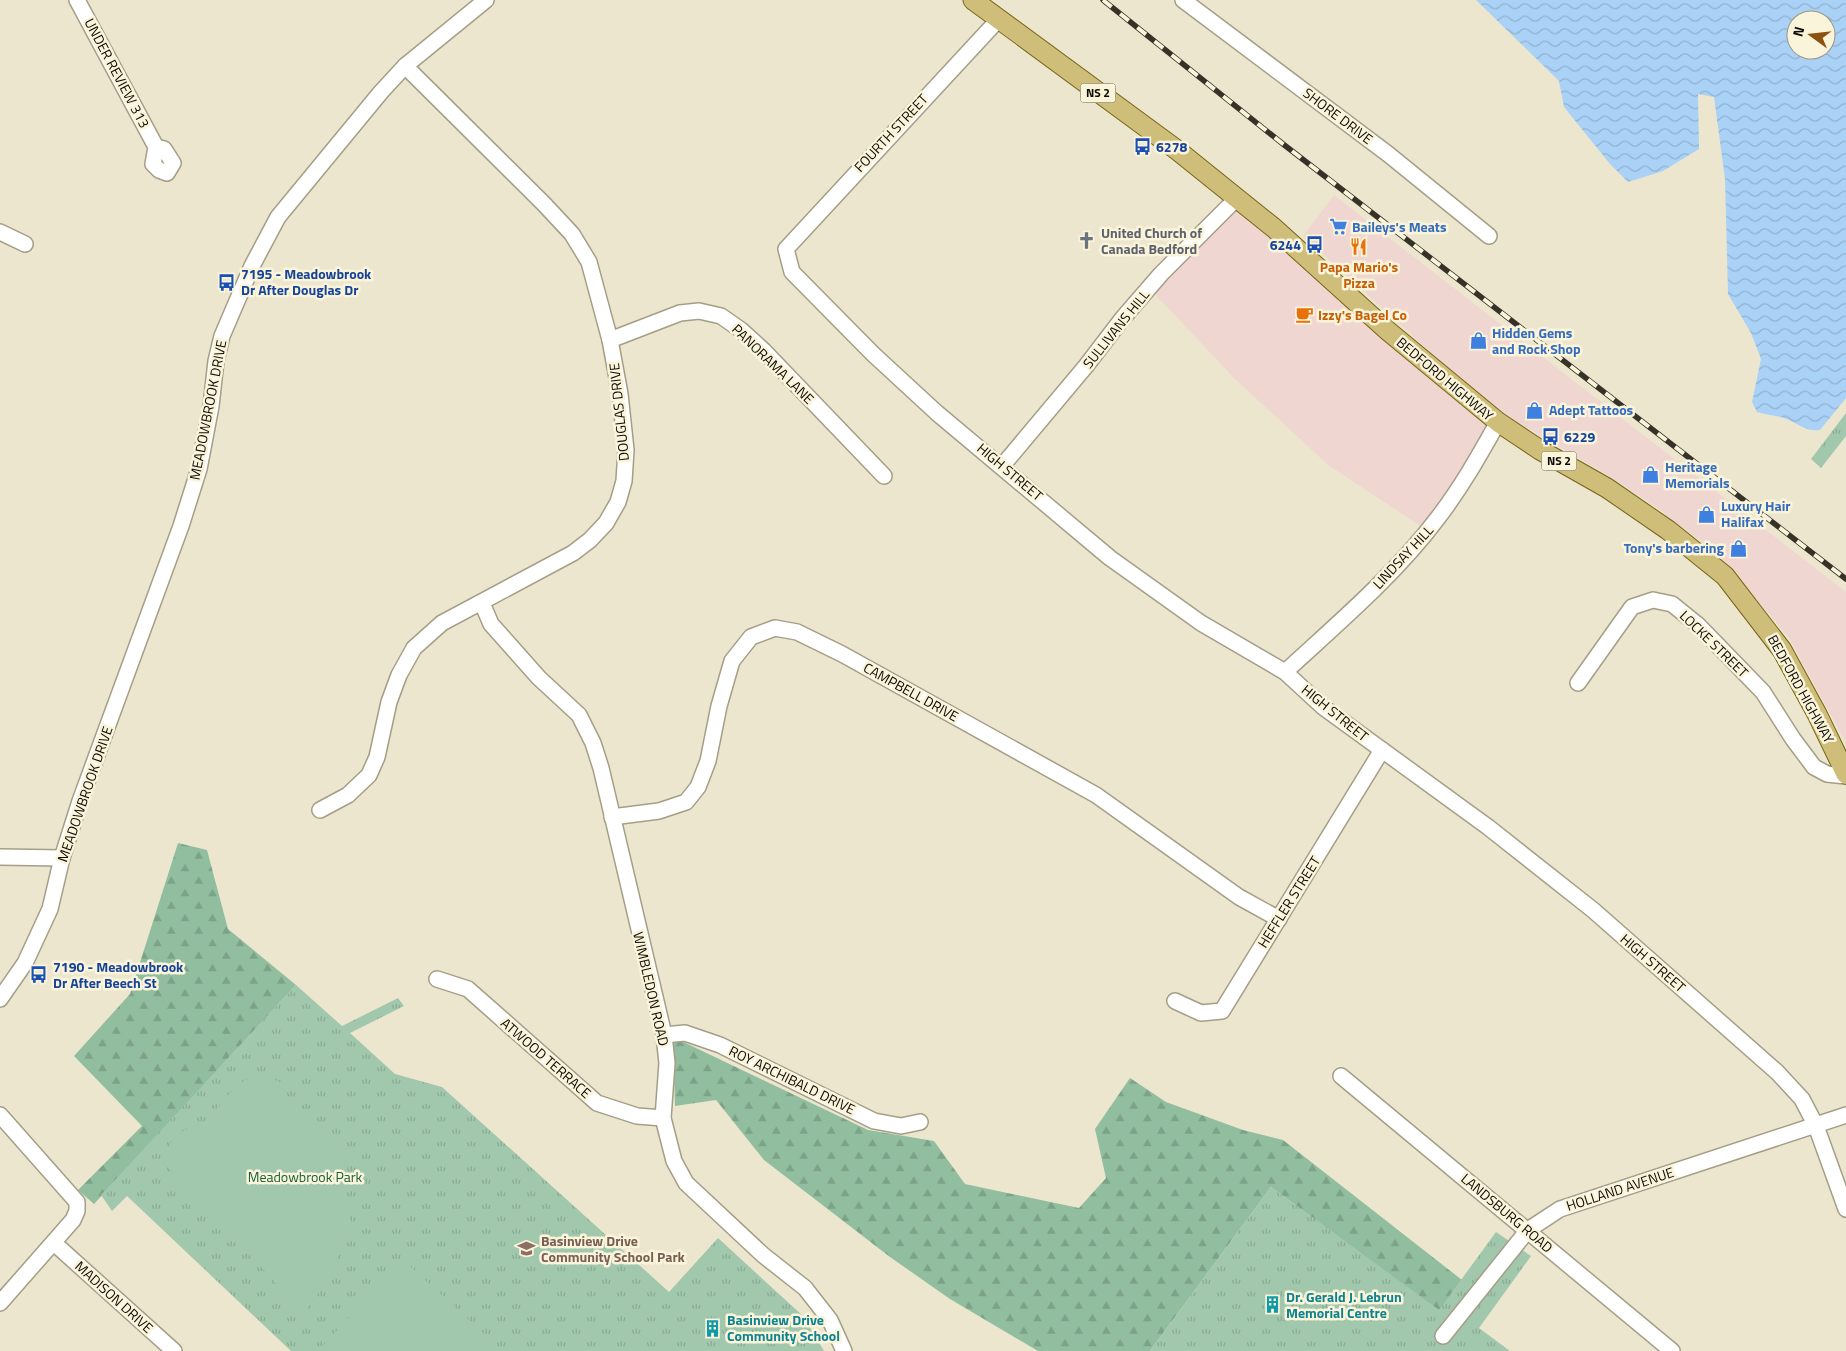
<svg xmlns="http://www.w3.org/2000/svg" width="1846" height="1351" viewBox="0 0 1846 1351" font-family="'Titillium Web',sans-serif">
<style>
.commercial{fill:#f0d6d1}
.forest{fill:url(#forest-firs)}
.park{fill:url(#park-tufts)}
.pitch{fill:#a1c7ad}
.water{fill:url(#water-waves);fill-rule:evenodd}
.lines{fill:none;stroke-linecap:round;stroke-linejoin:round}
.minor-casing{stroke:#a59e87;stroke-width:18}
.major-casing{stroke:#766416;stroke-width:21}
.minor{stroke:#fff;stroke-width:15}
.major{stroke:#cebe79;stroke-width:19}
.rail-casing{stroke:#363228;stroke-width:5.5}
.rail{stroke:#faf4db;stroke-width:4;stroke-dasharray:11;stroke-linecap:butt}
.labels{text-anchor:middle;stroke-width:5;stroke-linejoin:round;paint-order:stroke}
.shield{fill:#faf4db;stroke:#565245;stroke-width:1}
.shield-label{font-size:12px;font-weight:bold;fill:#0f0c05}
.street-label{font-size:14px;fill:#0f0c05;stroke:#faf4db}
.transit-label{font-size:14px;font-weight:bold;fill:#164399;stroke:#faf4db;text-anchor:start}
.shop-label{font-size:14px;font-weight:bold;fill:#366cbe;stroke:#faf4db;text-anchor:start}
.worship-label{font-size:14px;font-weight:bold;fill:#5b616d;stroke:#faf4db;text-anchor:start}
.food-label{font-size:14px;font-weight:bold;fill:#c56008;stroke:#faf4db}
.park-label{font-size:14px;fill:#186139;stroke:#faf4db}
.education-label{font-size:14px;font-weight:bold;fill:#785e54;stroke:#faf4db;text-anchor:start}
.culture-label{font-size:14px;font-weight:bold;fill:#0d838f;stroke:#faf4db;text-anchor:start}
</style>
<defs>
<pattern id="forest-firs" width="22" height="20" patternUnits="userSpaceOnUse" patternTransform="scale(1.25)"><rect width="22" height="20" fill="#91be9f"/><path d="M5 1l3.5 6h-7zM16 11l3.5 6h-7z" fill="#7ca287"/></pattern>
<pattern id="park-tufts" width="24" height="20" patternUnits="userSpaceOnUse" patternTransform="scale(1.25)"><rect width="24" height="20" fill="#a1c7ad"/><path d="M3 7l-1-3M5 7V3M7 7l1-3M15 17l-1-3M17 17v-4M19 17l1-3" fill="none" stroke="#89aa93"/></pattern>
<pattern id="water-waves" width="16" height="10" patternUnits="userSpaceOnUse" patternTransform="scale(1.25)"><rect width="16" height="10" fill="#aad1f6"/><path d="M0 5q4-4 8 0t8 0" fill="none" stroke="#91b2d1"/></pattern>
</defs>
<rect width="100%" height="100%" fill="#ede6ce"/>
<g class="commercial">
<polygon points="1227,194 1462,406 1501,433 1434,535 1328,465 1235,379 1151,290"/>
<polygon points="1334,195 1846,592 1846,743 1789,638 1730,568 1699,540 1660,510 1617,481 1512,419 1462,381 1303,236"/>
</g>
<g class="forest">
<polygon points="178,843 207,850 228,929 296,985 94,1204 78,1190 142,1126 74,1056 130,994"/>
<polygon points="673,1037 868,1130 934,1141 965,1184 1079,1208 1106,1178 1095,1129 1130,1078 1166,1102 1243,1130 1283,1140 1462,1280 1439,1311 1271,1187 1150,1351 1038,1351 950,1299 890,1257 764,1160 716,1100 675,1106"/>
</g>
<g class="park">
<polygon points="1846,413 1846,436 1821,468 1811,459"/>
<polygon points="296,985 342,1026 398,998 404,1006 350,1033 395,1074 442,1087 669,1292 718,1238 803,1316 824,1351 291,1351 127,1196 112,1211 101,1195"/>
<polygon points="1271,1187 1439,1310 1496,1232 1531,1256 1479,1328 1510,1351 1150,1351"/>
</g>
<g class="pitch">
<path d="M 257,1075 L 265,1076 L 280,1082 L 277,1098 L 298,1109 L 315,1113 C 318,1140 325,1147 351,1150 L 339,1190 L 353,1226 L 338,1255 L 337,1268 L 304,1313 L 161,1160 L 176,1134 L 208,1120 L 231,1092 L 245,1080 Z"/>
<polygon points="402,1259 503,1351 318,1351"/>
</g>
<path class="water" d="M 1476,0 L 1846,0 L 1846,398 L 1820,430 C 1805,432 1798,423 1784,418 C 1775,415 1766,415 1757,412 L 1752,402 L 1761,359 L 1751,333 L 1728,294 L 1725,179 L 1714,97 L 1698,94 L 1699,149 L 1663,171 L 1628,182 L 1610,164 L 1564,107 L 1559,81 ZM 1796,20 L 1826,20 L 1826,50 L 1796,50 Z"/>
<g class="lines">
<defs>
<g id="minor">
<polyline points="77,0 156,147 153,164 159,170 167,173 173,163 164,149 156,147"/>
<polyline points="1183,0 1388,154 1489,236"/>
<polyline points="998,20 786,249 792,272 873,354 937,413 1110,558 1201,623 1285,672 1323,707 1488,827 1593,910 1777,1072 1802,1099 1816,1126 1846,1209"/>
<polyline points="0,232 25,244"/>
<polyline points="610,340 680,313 699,311 721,316 741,330 763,350 884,476"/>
<polyline points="1003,465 1086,366 1122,319 1161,274 1237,198"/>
<polyline points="482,603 491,624 539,678 579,715 593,743 601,768 664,1035 667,1063 663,1118 674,1161 686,1183 763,1255 805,1288 830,1320 844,1351"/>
<path d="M 1285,672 C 1337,624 1394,576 1437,519 C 1461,488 1479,456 1498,422"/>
<polyline points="1578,683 1632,607 1653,600 1672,604 1698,625 1763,692 1793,739 1814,767 1827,774 1846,776"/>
<polyline points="320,810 348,795 369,775 377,757 389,702 399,675 414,648 442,623 573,553 590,540 606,523 618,502 624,481 626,450 620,394 610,340 589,262 572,234 544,204 405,66"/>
<polyline points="612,817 659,811 686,802 698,787 708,761 719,706 732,661 751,637 775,628 797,632 842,654 1096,795 1239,897 1279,919"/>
<polyline points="0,857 62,858"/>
<polyline points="437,979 468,989 597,1103 637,1116 663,1118"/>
<polyline points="0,999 25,963 50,909 62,858 80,801 181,526 199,469 211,406 216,361 222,336 252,266 278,217 381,92 405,66 486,0"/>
<polyline points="1175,1001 1201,1013 1222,1011 1382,750"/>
<polyline points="664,1035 685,1033 720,1045 874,1121 901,1126 920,1122"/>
<polyline points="1341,1076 1672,1351"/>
<polyline points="0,1115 77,1202 77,1211 73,1220 0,1303"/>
<polyline points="54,1243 174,1351"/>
<polyline points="1443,1336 1528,1230 1560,1209 1846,1115"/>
</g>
<polyline id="major" points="973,0 1177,150 1274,228 1388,331 1498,422 1540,450 1607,488 1668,530 1725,576 1782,650 1817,714 1846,774"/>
</defs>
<use href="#minor" class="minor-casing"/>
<use href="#major" class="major-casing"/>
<use href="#minor" class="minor"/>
<use href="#major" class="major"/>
<defs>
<polyline id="rail" points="1103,0 1283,144 1846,579"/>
</defs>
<use href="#rail" class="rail-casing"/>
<use href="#rail" class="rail"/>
</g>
<defs>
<symbol id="bus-bare" viewBox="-9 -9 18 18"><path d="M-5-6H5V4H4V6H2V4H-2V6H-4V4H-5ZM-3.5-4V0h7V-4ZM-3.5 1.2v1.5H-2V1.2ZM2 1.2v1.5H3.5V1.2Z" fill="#1a4fb4" stroke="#faf4db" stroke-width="2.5" paint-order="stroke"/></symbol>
<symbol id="supermarket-bare" viewBox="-9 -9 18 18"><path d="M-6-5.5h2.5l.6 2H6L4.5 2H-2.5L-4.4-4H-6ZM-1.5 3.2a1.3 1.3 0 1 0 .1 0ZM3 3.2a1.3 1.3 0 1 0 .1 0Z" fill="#3f7fe0" stroke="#faf4db" stroke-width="2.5" paint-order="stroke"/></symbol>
<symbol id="church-bare" viewBox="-9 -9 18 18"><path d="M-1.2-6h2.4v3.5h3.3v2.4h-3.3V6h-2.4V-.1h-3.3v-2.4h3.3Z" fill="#6b7280" stroke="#faf4db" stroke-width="2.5" paint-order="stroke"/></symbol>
<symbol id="restaurant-bare" viewBox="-9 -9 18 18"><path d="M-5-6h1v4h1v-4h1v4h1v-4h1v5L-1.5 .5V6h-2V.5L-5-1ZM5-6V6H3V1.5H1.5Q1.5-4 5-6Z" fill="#e8710a" stroke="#faf4db" stroke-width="2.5" paint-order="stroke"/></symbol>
<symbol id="cafe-bare" viewBox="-9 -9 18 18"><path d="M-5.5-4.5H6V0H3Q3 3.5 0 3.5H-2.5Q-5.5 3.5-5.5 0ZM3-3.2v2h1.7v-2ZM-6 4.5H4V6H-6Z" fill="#e8710a" stroke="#faf4db" stroke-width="2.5" paint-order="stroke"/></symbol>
<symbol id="shop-bare" viewBox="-9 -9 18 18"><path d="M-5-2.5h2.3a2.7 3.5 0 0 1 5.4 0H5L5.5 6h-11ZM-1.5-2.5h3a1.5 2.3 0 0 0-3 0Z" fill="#3f7fe0" stroke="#faf4db" stroke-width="2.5" paint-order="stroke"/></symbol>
<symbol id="school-bare" viewBox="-9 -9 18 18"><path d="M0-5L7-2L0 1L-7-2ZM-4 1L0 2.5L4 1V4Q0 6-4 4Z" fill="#8d6e63" stroke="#faf4db" stroke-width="2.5" paint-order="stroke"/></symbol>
<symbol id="building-bare" viewBox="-9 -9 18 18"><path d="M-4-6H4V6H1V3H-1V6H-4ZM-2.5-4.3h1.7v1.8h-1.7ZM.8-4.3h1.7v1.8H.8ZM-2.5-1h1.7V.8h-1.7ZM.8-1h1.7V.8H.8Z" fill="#0f9aa8" stroke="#faf4db" stroke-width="2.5" paint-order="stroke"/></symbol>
</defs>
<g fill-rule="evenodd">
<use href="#bus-bare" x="1130" y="134" width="25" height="25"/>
<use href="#supermarket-bare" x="1326" y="214" width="25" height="25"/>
<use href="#church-bare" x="1074" y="228" width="25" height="25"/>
<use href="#bus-bare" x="1302" y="232" width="25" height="25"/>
<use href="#restaurant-bare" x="1346" y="234" width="25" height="25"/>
<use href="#bus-bare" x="214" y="270" width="25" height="25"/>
<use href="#cafe-bare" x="1292" y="302" width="25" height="25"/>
<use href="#shop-bare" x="1466" y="328" width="25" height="25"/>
<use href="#shop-bare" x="1522" y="398" width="25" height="25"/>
<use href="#bus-bare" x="1538" y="424" width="25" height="25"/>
<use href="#shop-bare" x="1638" y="462" width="25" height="25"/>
<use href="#shop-bare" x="1694" y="502" width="25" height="25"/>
<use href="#shop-bare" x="1726" y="536" width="25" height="25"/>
<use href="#bus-bare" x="26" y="962" width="25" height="25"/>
<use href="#school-bare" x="514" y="1236" width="25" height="25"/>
<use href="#building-bare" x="1260" y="1292" width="25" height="25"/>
<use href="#building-bare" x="700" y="1316" width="25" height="25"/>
</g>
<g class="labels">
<g class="shield">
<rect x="1080.5" y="83.5" width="35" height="19" rx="4"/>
<rect x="1541.5" y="451.5" width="35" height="19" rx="4"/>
</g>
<g class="shield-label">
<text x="1098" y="97">NS 2</text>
<text x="1559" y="465">NS 2</text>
</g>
<g class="street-label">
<text transform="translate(117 73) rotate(62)" y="5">UNDER REVIEW 313</text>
<text transform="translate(1338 116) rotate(37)" y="5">SHORE DRIVE</text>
<text transform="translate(891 133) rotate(-47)" y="5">FOURTH STREET</text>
<text transform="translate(1116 329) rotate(-51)" y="5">SULLIVANS HILL</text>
<text transform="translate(773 364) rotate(44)" y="5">PANORAMA LANE</text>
<text transform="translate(1445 379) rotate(40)" y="5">BEDFORD HIGHWAY</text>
<text transform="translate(208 410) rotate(-79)" y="5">MEADOWBROOK DRIVE</text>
<text transform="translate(619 412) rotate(-96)" y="5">DOUGLAS DRIVE</text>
<text transform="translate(1010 472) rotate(40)" y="5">HIGH STREET</text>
<text transform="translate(1403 557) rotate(-47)" y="5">LINDSAY HILL</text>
<text transform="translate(1714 644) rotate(44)" y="5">LOCKE STREET</text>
<text transform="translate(1801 689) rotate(61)" y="5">BEDFORD HIGHWAY</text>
<text transform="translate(911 692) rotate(29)" y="5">CAMPBELL DRIVE</text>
<text transform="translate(1335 713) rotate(39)" y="5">HIGH STREET</text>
<text transform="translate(85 794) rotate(-71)" y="5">MEADOWBROOK DRIVE</text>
<text transform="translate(1289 902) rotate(-58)" y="5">HEFFLER STREET</text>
<text transform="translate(1653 963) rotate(41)" y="5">HIGH STREET</text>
<text transform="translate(651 989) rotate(77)" y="5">WIMBLEDON ROAD</text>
<text transform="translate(546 1058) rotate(41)" y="5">ATWOOD TERRACE</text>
<text transform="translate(792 1080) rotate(26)" y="5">ROY ARCHIBALD DRIVE</text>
<text transform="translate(1620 1189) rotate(-18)" y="5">HOLLAND AVENUE</text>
<text transform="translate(1507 1213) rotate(40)" y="5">LANDSBURG ROAD</text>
<text transform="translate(114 1297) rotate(42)" y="5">MADISON DRIVE</text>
</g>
<g class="transit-label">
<text x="1156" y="152">6278</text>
<text x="1301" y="250" text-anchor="end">6244</text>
<text x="241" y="279">7195 - Meadowbrook<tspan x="241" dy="16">Dr After Douglas Dr</tspan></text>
<text x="1564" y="442">6229</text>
<text x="53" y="972">7190 - Meadowbrook<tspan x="53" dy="16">Dr After Beech St</tspan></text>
</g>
<g class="shop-label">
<text x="1352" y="232">Baileys's Meats</text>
<text x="1492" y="338">Hidden Gems<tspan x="1492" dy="16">and Rock Shop</tspan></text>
<text x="1549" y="415">Adept Tattoos</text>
<text x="1665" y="472">Heritage<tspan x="1665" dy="16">Memorials</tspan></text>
<text x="1721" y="511">Luxury Hair<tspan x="1721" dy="16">Halifax</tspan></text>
<text x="1724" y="553" text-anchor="end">Tony's barbering</text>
</g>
<g class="worship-label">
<text x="1101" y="238">United Church of<tspan x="1101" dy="16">Canada Bedford</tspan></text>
</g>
<g class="food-label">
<text x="1359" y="272">Papa Mario's<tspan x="1359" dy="16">Pizza</tspan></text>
<text x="1318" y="320" text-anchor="start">Izzy's Bagel Co</text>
</g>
<g class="park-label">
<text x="305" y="1182">Meadowbrook Park</text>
</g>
<g class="education-label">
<text x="541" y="1246">Basinview Drive<tspan x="541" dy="16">Community School Park</tspan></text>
</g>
<g class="culture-label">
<text x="1286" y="1302">Dr. Gerald J. Lebrun<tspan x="1286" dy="16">Memorial Centre</tspan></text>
<text x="727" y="1325">Basinview Drive<tspan x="727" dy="16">Community School</tspan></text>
</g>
</g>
<g transform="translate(1811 35) rotate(285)"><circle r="24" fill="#faf4db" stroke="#9c9785"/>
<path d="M0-4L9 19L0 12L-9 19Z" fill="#8d520f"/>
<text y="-8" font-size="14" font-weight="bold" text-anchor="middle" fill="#0f0c05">N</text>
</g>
</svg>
